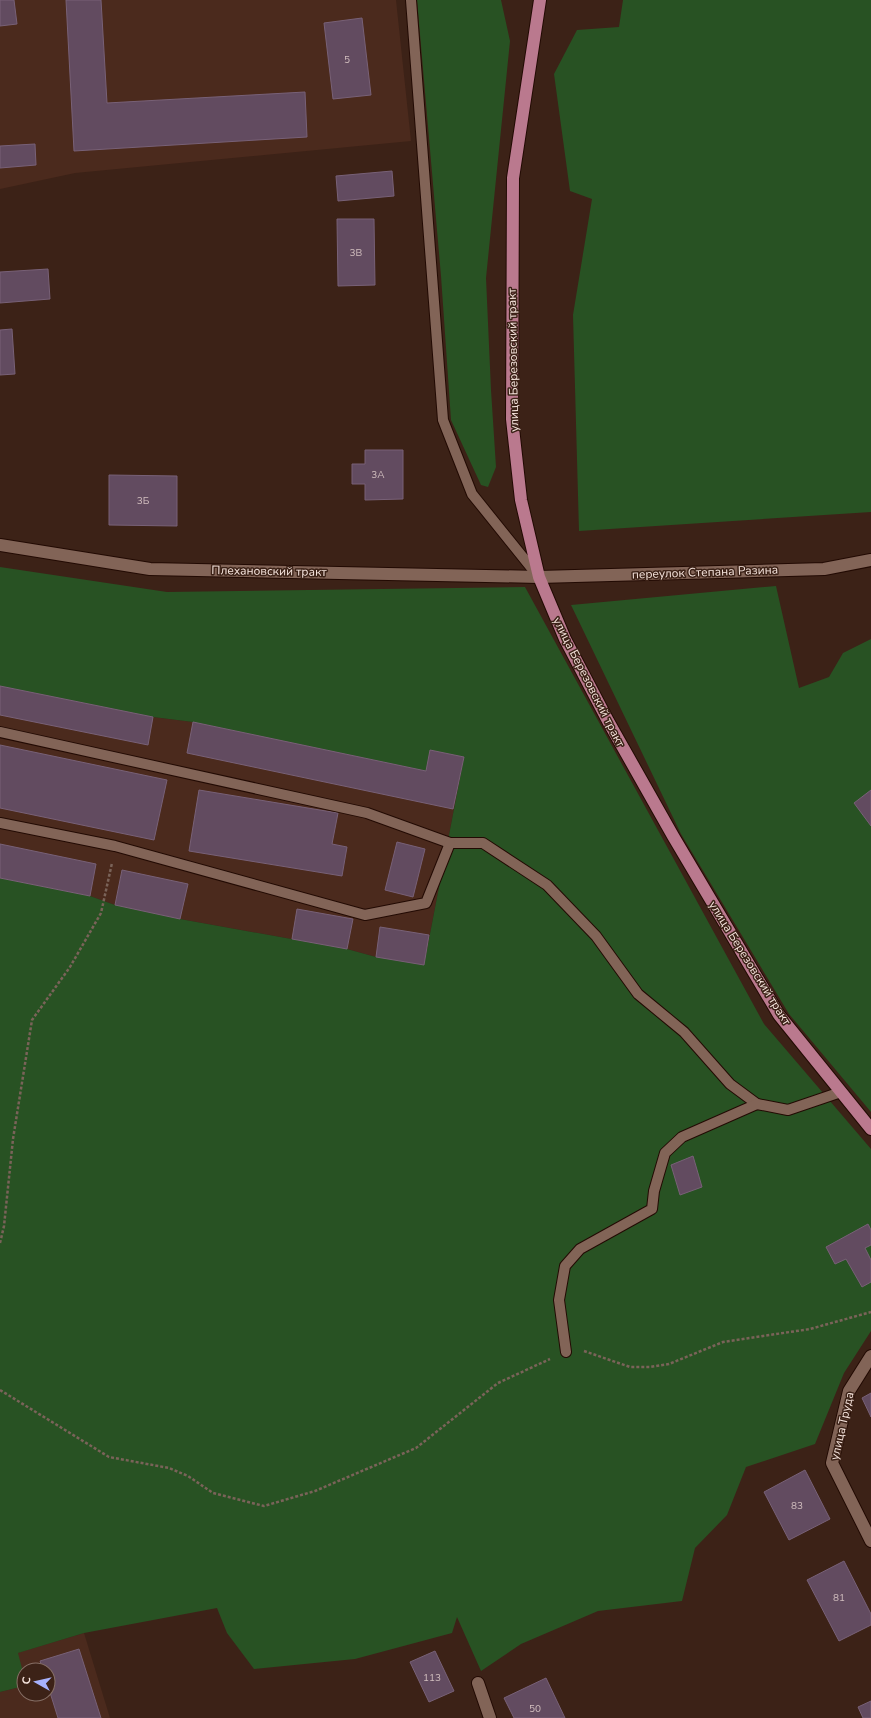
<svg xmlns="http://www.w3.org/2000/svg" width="871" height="1718" viewBox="0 0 871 1718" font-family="'Nunito Sans',sans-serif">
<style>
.built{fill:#4b2a1d}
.green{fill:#285223}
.building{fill:#624b60;stroke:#786177}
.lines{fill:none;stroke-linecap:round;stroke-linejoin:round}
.lane-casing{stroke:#220a03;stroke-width:12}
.street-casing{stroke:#220a03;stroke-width:14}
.primary-casing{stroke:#220a03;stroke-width:14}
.path{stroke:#7a6359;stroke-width:2.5;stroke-dasharray:3 2;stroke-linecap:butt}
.lane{stroke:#826457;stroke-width:10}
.street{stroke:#826457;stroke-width:12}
.primary{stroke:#ba798e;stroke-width:12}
.labels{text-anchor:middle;stroke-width:3;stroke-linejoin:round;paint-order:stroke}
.number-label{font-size:10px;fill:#d2bfbf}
.street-label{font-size:12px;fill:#f8e6df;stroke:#3c2217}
</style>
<rect width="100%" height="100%" fill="#3c2217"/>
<g class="built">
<polygon points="0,0 396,0 411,141 75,173 0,189"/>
<polygon points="0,686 153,717 193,722 426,771 430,750 464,757 424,965 376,957 347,949 180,919 115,905 90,896 0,878"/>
<polygon points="84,1633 110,1718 0,1718 0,1692 24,1686 24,1694 48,1694 48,1670 24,1670 24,1676 17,1653"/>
</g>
<g class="green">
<polygon points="417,0 501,0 510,41 486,278 491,390 496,467 488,487 481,485 451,420 441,276"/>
<polygon points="623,0 871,0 871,512 579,531 573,315 592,199 570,191 554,74 577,30 619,27"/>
<polygon points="0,567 167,592 525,587 764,1024 871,1149 871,1331 844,1373 815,1444 746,1467 727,1515 695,1548 682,1601 598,1611 521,1644 481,1671 457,1617 452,1633 355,1659 254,1669 227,1633 217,1608 84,1633 18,1653 24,1676 24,1686 0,1692 0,878 90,896 115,905 180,919 347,949 376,957 424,965 464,757 430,750 426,771 193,722 153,717 0,686"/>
<polygon points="776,586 799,688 829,677 843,653 871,639 871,1112 789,1014 681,834 571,605"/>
</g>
<g class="building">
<polygon points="0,0 14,0 17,24 0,26"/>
<polygon points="66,0 101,0 107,103 305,92 307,137 74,151"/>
<polygon points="362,18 371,95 333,99 324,23"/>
<polygon points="35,144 36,165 0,168 0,146"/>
<polygon points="392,171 394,196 338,201 336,176"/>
<polygon points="337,219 374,219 375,285 338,286"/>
<polygon points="48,269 50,299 0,303 0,272"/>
<polygon points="12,329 15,374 0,375 0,330"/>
<polygon points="365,450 403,450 403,499 365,500 365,484 352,484 352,464 365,464"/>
<polygon points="109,475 177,476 177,526 109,525"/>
<polygon points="0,686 153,717 148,745 0,715"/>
<polygon points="193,722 426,771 430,750 464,757 453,809 187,753"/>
<polygon points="0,745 167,780 154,840 0,808"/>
<polygon points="199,790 338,813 332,844 347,847 342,876 189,851"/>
<polygon points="871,790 871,826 854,803"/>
<polygon points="397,842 425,849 413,897 385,890"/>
<polygon points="0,844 96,864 90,896 0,878"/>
<polygon points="122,870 188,884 180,919 115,905"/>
<polygon points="297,909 353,919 347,949 292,939"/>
<polygon points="380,927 429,935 424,965 376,957"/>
<polygon points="693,1156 702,1187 680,1195 671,1165"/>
<polygon points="868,1224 871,1230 871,1245 865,1248 871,1260 871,1282 862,1287 846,1259 835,1264 826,1247"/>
<polygon points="871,1393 871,1417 862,1398"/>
<polygon points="805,1470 830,1519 789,1540 764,1492"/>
<polygon points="844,1561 871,1614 871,1625 839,1641 807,1580"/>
<polygon points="79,1649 101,1718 58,1718 48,1686 48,1670 43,1670 40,1661"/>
<polygon points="435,1651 454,1691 429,1702 410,1662"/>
<polygon points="546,1678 565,1718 514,1718 504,1698"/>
<polygon points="871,1701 871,1718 863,1718 858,1707"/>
</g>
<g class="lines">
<defs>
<g id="lane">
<polyline points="411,0 443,420 472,494 538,576"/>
<polyline points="0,732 367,813 450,843 483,843 547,885 596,936 638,994 684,1032 730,1084 757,1104 788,1110 841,1092"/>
<polyline points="0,823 115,846 365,915 426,903 450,843"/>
<polyline points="566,1352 559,1300 565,1266 580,1249 652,1209 654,1191 665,1153 682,1137 757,1104"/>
</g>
<g id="street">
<polyline points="0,545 150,569 539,577 824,569 871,560"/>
<polyline points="871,1356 849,1391 832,1463 871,1541"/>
<polyline points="478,1683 490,1718"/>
</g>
<polyline id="primary" points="540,0 513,178 512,419 521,500 539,577 565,639 608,721 673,836 779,1015 871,1129"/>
</defs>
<use href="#lane" class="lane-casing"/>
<use href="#street" class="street-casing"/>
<use href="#primary" class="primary-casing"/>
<g class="path">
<polyline points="0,1243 4,1226 13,1139 32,1020 70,967 101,913 112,863"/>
<polyline points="584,1351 630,1367 650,1367 669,1364 723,1342 810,1329 871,1312"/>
<polyline points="0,1390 109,1457 169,1468 188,1476 213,1493 264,1506 315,1491 416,1448 498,1383 550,1359"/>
</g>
<use href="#lane" class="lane"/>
<use href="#street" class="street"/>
<use href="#primary" class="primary"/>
</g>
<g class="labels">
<g class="number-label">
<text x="347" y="63">5</text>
<text x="356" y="256">3В</text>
<text x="378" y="478">3А</text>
<text x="143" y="504">3Б</text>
<text x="797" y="1509">83</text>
<text x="839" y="1601">81</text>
<text x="432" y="1681">113</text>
<text x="535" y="1712">50</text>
</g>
<g class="street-label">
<text transform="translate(513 360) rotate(-91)" y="4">улица Березовский тракт</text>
<text transform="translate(269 571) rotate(1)" y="4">Плехановский тракт</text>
<text transform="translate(705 572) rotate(-2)" y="4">переулок Степана Разина</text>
<text transform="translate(589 682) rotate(63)" y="4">улица Березовский тракт</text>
<text transform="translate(750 963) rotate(58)" y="4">улица Березовский тракт</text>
<text transform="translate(842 1426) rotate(-77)" y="4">улица Труда</text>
</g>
</g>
<g transform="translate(36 1682) rotate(278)"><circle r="19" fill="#3c2217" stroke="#877067"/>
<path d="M0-3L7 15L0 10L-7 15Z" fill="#a7b1fc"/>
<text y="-6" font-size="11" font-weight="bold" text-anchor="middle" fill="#f8e6df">С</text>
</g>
</svg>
